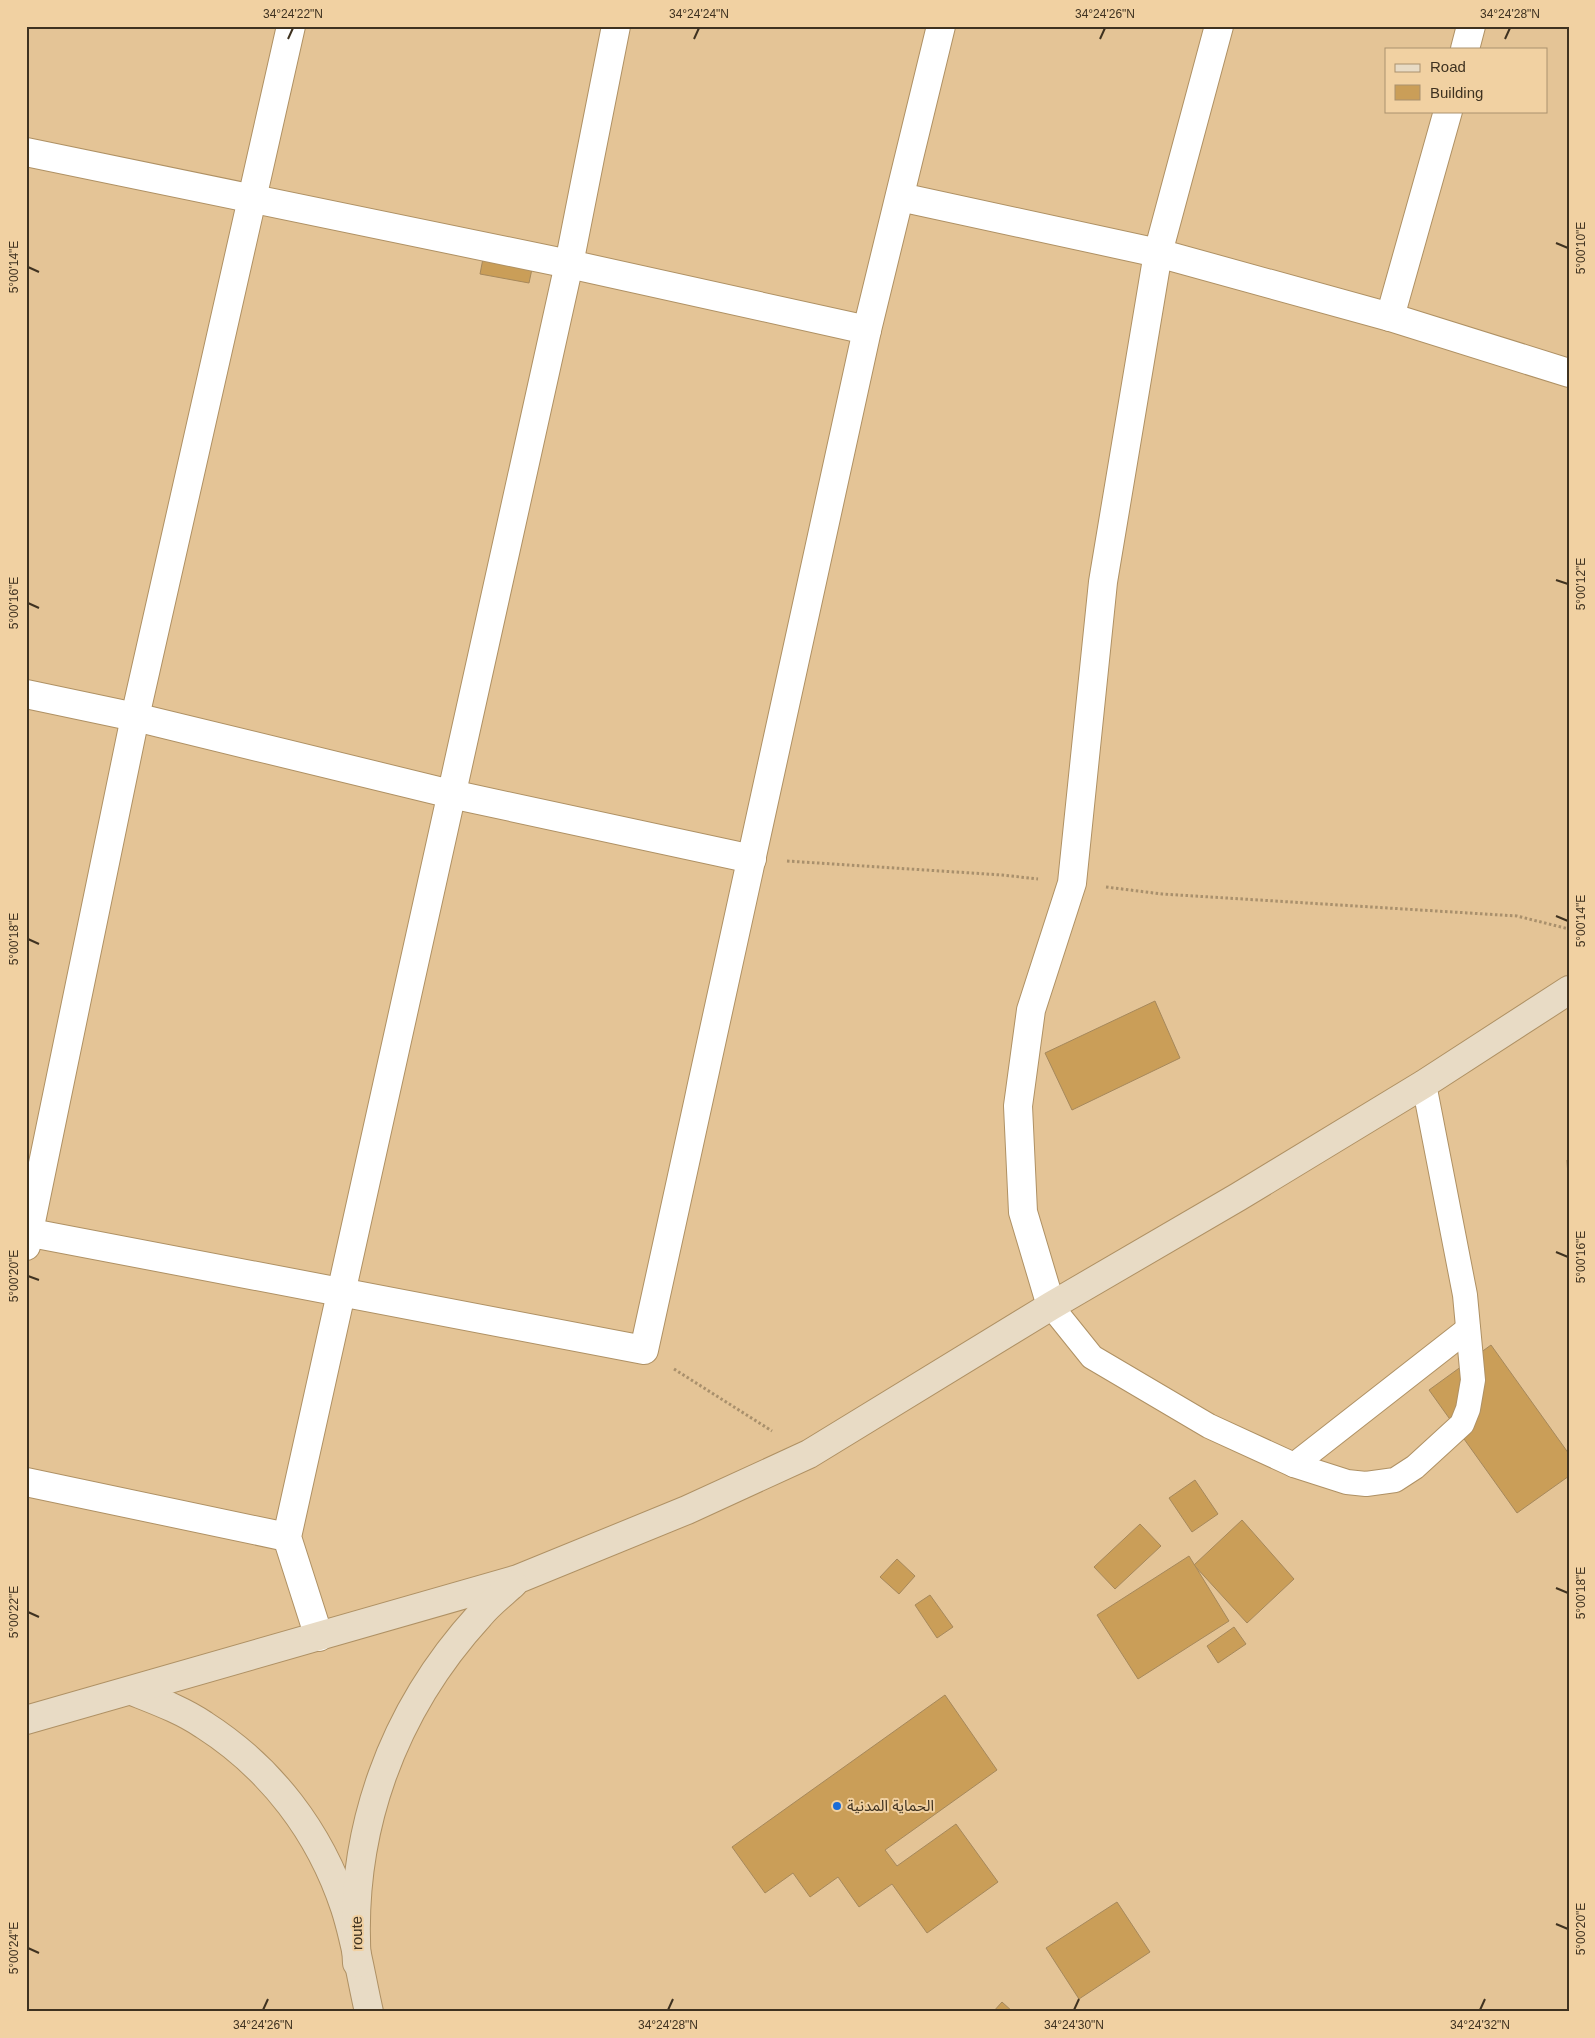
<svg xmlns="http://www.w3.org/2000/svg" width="1595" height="2038" viewBox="0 0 1595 2038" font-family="Arial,'Noto Sans Arabic',sans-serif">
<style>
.building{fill:#ca9e58;stroke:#a6885b}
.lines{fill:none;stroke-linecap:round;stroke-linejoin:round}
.service-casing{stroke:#af9164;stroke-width:26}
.minor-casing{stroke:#af9164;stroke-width:30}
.secondary-casing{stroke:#af9164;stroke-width:30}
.path{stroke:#a9906c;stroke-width:3;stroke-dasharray:2.5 2.5;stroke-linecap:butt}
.service{stroke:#fff;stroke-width:24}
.minor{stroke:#fff;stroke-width:28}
.secondary{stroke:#e8dbc5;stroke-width:28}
.ticks{fill:none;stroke:#3f3220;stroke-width:2}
.poi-dot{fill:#1a6cd7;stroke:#f1d1a2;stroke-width:2}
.labels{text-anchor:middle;stroke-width:4;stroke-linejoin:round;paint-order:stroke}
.poi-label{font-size:15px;fill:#3f3220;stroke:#f1d1a2;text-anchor:start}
.street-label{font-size:15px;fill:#3f3220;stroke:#f1d1a2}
.neatline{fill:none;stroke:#3f3220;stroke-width:2}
.ticks-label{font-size:12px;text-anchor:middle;fill:#3f3220}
</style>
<rect width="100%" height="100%" fill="#e4c496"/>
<g class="building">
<polygon points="486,243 533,264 529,283 480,274"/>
<polygon points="1155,1001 1180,1058 1072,1110 1045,1053"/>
<polygon points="1567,1160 1569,1160 1569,1194"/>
<polygon points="1491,1345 1569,1454 1569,1476 1517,1513 1429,1390"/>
<polygon points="1195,1480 1218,1514 1192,1532 1169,1498"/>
<polygon points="1242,1520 1294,1579 1247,1623 1194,1565"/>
<polygon points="1140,1524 1161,1546 1115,1589 1094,1567"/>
<polygon points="1189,1556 1229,1621 1138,1679 1097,1615"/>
<polygon points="897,1559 915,1576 899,1594 880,1577"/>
<polygon points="930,1595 953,1627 937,1638 915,1605"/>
<polygon points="1234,1627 1246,1644 1218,1663 1207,1646"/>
<polygon points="945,1695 997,1770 885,1850 897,1866 956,1824 998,1882 927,1933 892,1884 859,1907 838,1877 810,1897 793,1873 765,1893 732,1847"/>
<polygon points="1117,1902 1150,1952 1079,1999 1046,1948"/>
<polygon points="1002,2002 1013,2012 993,2012"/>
</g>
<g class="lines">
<defs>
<g id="service">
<polyline points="1051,1306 1092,1357 1209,1426 1294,1465 1347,1482 1366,1484 1395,1480 1415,1467 1462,1424 1468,1409 1473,1380 1465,1295 1424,1084"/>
<polyline points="1294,1465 1468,1329"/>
</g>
<g id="minor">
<polyline points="1465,49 1471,26"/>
<polyline points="26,152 569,264 867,330"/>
<polyline points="900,197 1158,253 1390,317 1569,373"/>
<polyline points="1390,317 1448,111"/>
<polyline points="26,694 135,717 451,794 752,859"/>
<polyline points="26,1232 644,1350 867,330 941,26"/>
<polyline points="26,1246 135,717 291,26"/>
<polyline points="1051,1306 1023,1212 1018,1106 1031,1010 1072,883 1103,582 1158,253 1219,26"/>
<polyline points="26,1482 287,1537"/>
<polyline points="319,1637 287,1537 569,264 616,26"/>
</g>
<g id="secondary">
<path d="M 132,1691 C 157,1701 182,1710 204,1725 C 271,1768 320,1832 345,1908 C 356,1942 361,1977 369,2012"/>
<polyline points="26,1720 518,1579 687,1510 809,1454 1051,1306 1238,1197 1424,1084 1569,990"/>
<path d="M 357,1963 C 348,1832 392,1711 480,1615 C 490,1603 502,1594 513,1584"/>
</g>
</defs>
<use href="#service" class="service-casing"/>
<use href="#minor" class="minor-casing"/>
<use href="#secondary" class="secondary-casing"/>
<g class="path">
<polyline points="787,861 1002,875 1038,879"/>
<polyline points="1106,887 1162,894 1517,916 1569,929"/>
<polyline points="674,1369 772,1431"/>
</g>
<use href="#service" class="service"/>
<use href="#minor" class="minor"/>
<use href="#secondary" class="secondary"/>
</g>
<path class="ticks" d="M 288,39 L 293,28M 694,39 L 699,28M 1100,39 L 1105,28M 1505,39 L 1510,28M 1556,243 L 1568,248M 28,267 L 39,272M 1556,580 L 1568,584M 28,603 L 39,608M 1556,916 L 1568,921M 28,939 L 39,944M 1556,1252 L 1568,1257M 28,1276 L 39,1280M 1556,1588 L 1568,1593M 28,1612 L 39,1617M 1556,1924 L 1568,1929M 28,1948 L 39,1953M 263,2010 L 268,1999M 668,2010 L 673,1999M 1074,2010 L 1079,1999M 1480,2010 L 1485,1999"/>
<circle class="poi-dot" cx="837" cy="1806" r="5"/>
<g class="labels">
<g class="poi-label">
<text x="847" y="1811">الحماية المدنية</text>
</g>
<g class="street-label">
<text transform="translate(357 1933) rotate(-91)" y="5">route</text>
</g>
</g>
<rect width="1595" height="2038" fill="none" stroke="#f1d1a2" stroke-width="55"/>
<rect x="1385" y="48" width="162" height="65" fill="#f1d1a2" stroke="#aa916e"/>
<rect x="1395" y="64" width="25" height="8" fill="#e8dbc5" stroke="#aa916e"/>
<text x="1430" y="72" font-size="15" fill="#3f3220">Road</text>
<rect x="1395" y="85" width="25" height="15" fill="#ca9e58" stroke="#aa916e"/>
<text x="1430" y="98" font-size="15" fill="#3f3220">Building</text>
<rect x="28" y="28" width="1540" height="1982" class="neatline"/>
<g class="ticks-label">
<text x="293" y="18">34°24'22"N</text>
<text x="699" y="18">34°24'24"N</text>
<text x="1105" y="18">34°24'26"N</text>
<text x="1510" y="18">34°24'28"N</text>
<text transform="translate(1581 248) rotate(-90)" y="4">5°00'10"E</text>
<text transform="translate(14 267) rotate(-90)" y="4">5°00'14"E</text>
<text transform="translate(1581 584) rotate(-90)" y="4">5°00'12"E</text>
<text transform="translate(14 603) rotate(-90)" y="4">5°00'16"E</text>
<text transform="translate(1581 921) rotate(-90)" y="4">5°00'14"E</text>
<text transform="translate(14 939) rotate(-90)" y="4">5°00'18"E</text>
<text transform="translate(1581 1257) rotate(-90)" y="4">5°00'16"E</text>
<text transform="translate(14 1276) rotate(-90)" y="4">5°00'20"E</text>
<text transform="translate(1581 1593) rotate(-90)" y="4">5°00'18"E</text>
<text transform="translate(14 1612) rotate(-90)" y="4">5°00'22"E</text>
<text transform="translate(1581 1929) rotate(-90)" y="4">5°00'20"E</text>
<text transform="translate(14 1948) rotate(-90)" y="4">5°00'24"E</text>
<text x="263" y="2029">34°24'26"N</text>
<text x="668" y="2029">34°24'28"N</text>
<text x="1074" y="2029">34°24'30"N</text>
<text x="1480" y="2029">34°24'32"N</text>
</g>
</svg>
